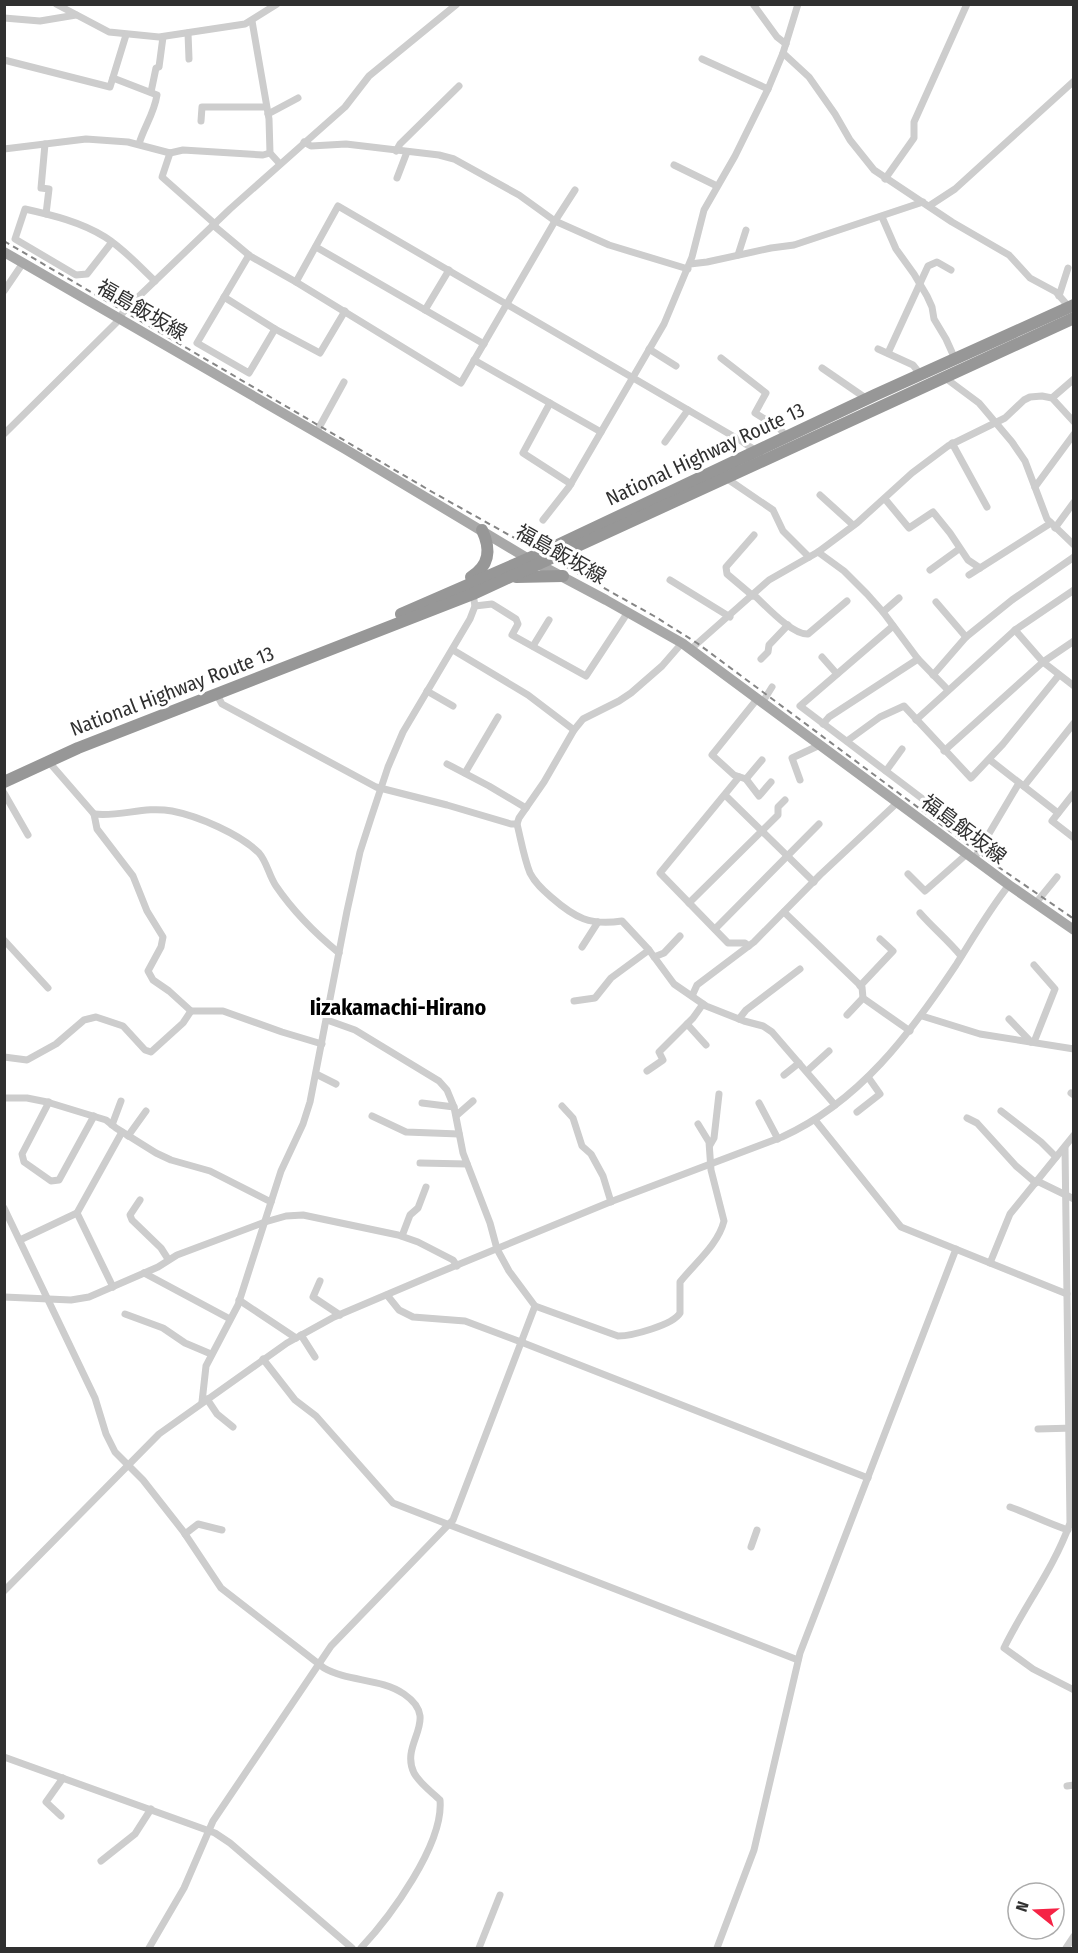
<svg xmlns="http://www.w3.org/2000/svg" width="1078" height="1953" viewBox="0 0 1078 1953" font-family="'Fira Sans Condensed','Noto Sans JP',sans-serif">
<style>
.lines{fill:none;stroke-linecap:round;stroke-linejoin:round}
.street{stroke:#cdcdcd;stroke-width:7}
.primary{stroke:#a8a8a8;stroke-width:10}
.highway{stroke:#979797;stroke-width:12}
.rail{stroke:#858585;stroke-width:2;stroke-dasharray:6 4.5;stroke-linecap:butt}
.labels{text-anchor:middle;stroke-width:6;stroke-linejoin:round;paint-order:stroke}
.street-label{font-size:20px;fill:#303030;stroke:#fff}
.quarter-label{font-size:22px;font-weight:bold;fill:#000;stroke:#fff}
</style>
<rect width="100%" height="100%" fill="#fff"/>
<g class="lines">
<g class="street">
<polyline points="56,4 109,32 159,37 245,24 277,4"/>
<polyline points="753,4 777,37 786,44"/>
<polyline points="4,18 40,21 76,15"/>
<polyline points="252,21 269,119 270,153 280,164"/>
<polyline points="188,33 189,59"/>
<polyline points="783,53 809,77 835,114 850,140 874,170 952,222 1009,255 1030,278 1056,292 1069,307"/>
<polyline points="702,59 768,89"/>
<polyline points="4,60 110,87 126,35"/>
<path d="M 113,78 L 157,95 C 154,114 144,127 139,144"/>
<polyline points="151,92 156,68 159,67 163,37"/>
<polyline points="268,114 298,98"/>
<polyline points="201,121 202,107 266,107"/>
<polyline points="304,142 311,146 346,144 439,155 454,159 519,195 555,221 609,245 688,269"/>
<polyline points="45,144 41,188 49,189 46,214"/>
<polyline points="4,149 86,139 128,142 170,153 183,150 263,155 270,153"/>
<polyline points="396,151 400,144 459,86"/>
<polyline points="170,153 162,177 215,224"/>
<polyline points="674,165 717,186"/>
<polyline points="397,178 407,152"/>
<polyline points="885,179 914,138 914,122 967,4"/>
<polyline points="929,206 955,189 1074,81"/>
<polyline points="882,217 896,249 914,274 927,296 932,307 934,319 946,339 955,359"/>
<polyline points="213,225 250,256 296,282 338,206 743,442 756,451"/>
<path d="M 112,242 L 87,274 L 76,275 L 15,239 L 25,209 C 52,215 81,222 105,237 C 124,249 139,266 155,281"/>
<polyline points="316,247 484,344"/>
<polyline points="249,255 197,343 249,373 275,329"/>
<polyline points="738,255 746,230"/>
<polyline points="690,264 707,262 771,248 794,245 923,202"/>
<polyline points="296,282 461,383 555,221 575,190"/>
<polyline points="4,291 23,263"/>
<polyline points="1059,296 1068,268"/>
<polyline points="224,297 275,329 320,353 345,311"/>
<polyline points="425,310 449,270"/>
<polyline points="649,349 676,366"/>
<polyline points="878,349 913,365 921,375"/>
<polyline points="888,353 928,266 937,262 951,270"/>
<polyline points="721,358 766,393 755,413 779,428 787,437"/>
<polyline points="474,360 601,432"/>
<polyline points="822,368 867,399"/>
<polyline points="944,377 979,403 1012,442 1025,461 1047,519 1074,545"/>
<polyline points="1052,398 1074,379"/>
<polyline points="550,403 523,453 571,484"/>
<polyline points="316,433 344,382"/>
<polyline points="4,434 116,323 124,311 133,302 230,209 345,107 369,76 457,4"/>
<polyline points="665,442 688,410"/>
<polyline points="952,443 987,507"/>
<polyline points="726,478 773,510 783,531 809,557"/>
<polyline points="1035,487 1074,434"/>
<polyline points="820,495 853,525"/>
<polyline points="885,499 909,528 933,512 950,533 968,560 980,568"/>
<polyline points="543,520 569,487 664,324 692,257 704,210 735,156 768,89 783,53 798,4"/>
<polyline points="1055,528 1074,502"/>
<polyline points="818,552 844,571 867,594 883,612 918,659 948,690"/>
<polyline points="930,570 959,549"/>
<polyline points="969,575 1051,523"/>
<polyline points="670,580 730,617"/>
<path d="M 754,595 C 766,606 792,635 808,634 L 847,601"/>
<polyline points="753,596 727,574 726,567 754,535"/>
<polyline points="936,602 966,637"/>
<polyline points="475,606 492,604 516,619 518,624 512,635 586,676 628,612"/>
<polyline points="883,612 899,598"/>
<polyline points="893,626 800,706 961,828"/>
<polyline points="1015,630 1043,662 1074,686"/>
<path d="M 682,643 L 662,666 L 631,693 L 619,701 L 583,719 L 574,730 L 544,782 L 519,818 L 517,824 C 521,840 524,858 530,873 C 535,883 543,890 551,897 C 575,918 590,926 622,921 L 649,950 L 674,984 L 706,1006 L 744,1021 L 763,1026 L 772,1032 L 835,1105"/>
<polyline points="533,646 549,620"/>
<polyline points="691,649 769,580 818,552 857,523 912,473 948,446 1005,418 1024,400 1030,397 1042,396 1052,398 1074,422"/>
<polyline points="453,650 528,695 574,730"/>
<polyline points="822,657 837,674"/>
<polyline points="761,659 768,652 769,645 788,625"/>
<polyline points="933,675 966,637 1012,600 1074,557"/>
<polyline points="427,691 453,706"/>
<polyline points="217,695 222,704 376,787 447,805 511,824 517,824"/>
<polyline points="758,698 712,755 734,775 746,779 759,796 771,782"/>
<polyline points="762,703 772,687"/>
<polyline points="916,720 1015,630 1074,590"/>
<polyline points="823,724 829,717 918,659"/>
<polyline points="847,741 880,717 904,706 971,778 1003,744 1059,675"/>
<polyline points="944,751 1043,662 1074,641"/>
<polyline points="990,760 1058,813"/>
<polyline points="48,761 94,814 97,829 133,876 147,911 163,937 161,947 148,971 153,980 169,991 191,1011 223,1011 282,1032 322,1044"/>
<polyline points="447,764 489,786 526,808"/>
<polyline points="886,771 902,749"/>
<polyline points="465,773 498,717"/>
<polyline points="739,777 660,873 728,943 745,943 749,946"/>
<polyline points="746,779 762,760"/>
<polyline points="800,780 792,758 820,745"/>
<polyline points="1024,786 1074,723"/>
<polyline points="4,793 28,835"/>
<polyline points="1074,793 1052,821 1074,838"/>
<polyline points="725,795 814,882"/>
<path d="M 94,814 C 121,817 144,806 172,811 C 198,816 240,834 259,853 C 267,862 269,876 276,886 C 293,911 316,934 339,953"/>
<polyline points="974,859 1019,783"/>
<polyline points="908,874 925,891 968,853"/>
<polyline points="689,903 778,815 778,807 785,800"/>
<polyline points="1035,904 1057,877"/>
<polyline points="784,912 862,987 863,998 910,1031"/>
<path d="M 920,913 C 933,928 948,940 961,956"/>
<polyline points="715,929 819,824"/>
<polyline points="4,940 48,988"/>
<polyline points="582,947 598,922"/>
<polyline points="654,957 664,953 680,936"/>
<polyline points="860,986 893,951 880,939"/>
<polyline points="692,996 697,985 754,942 820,875 898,802"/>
<polyline points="574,1001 595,998 611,978 649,950"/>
<polyline points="847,1015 863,998"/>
<polyline points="922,1016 980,1034 1074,1049"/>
<polyline points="739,1019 746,1010 800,969"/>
<polyline points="1009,1019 1031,1042"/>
<path d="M 327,1020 L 355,1030 L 439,1081 L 447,1090 L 454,1107 L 463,1153 L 490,1223 L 497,1249 L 509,1271 L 535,1306 L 618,1336 C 632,1336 673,1325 680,1313 L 680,1282 C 695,1263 718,1245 724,1221 L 711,1170 L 709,1142 L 698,1124"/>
<polyline points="687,1024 706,1045"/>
<polyline points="1034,1042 1055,989 1034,965"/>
<polyline points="4,1057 27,1060 56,1044 84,1020 96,1017 123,1026 145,1050 151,1052 183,1023 191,1011"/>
<polyline points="647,1071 663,1060 659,1052 693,1018 703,1004"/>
<polyline points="807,1071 829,1051"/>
<polyline points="316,1074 336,1084"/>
<polyline points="784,1075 799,1063"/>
<polyline points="1071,1093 1074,1095"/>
<polyline points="4,1098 27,1098 47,1102 106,1120 116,1128 156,1153 171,1160 210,1171 271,1202"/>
<polyline points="49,1102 22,1154 24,1162 51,1181 59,1180 94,1116"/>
<polyline points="422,1103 454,1107"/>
<polyline points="759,1103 778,1139"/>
<polyline points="562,1106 573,1118 582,1146 591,1154 603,1176 611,1202"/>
<polyline points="1001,1111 1041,1142 1056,1157"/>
<polyline points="857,1112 880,1094 868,1077"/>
<polyline points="457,1115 473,1101"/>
<polyline points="372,1116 406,1132 459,1134"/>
<polyline points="967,1118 977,1123 1016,1166 1036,1183"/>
<polyline points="815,1120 901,1227 1067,1294"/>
<polyline points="112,1125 121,1101"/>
<polyline points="128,1136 146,1111"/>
<polyline points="710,1145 714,1138 719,1094"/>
<path d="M 1065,1147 L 1070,1523 C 1054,1568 1025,1605 1004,1648 L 1033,1669 L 1074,1690"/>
<polyline points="420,1163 467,1164"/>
<polyline points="1037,1181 1074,1199"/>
<polyline points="140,1200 130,1215 132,1220 161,1248 168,1259"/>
<path d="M 4,1208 L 95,1398 L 106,1434 L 115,1452 L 143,1480 L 183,1531 L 221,1588 L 324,1668 C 348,1682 381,1678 404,1694 C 442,1720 399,1742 414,1773 C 420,1784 432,1792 440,1800 C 444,1844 390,1917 361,1948"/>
<polyline points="77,1213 113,1287"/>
<polyline points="402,1236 410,1215 418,1208 426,1187"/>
<polyline points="20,1240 77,1213 122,1132"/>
<polyline points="990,1263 1010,1214 1074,1135"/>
<polyline points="144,1273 230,1319"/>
<polyline points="320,1281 313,1297 340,1315"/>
<polyline points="387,1295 399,1310 413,1317 465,1321 521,1342 868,1478"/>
<polyline points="4,1297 71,1300 89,1297 158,1267 177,1255 265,1222 286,1216 303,1215 398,1235 418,1242 453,1260 457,1266"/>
<polyline points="239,1300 296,1338"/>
<polyline points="125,1314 163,1328 185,1343 211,1354"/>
<polyline points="301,1335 315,1357"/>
<polyline points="263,1359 295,1400 316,1416 393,1503 798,1660"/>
<polyline points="207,1399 217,1414 233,1427"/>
<polyline points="202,1402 206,1366 238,1305 281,1171 303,1124 310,1102 347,911 360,852 371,818 388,767 403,732 470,619 475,606 473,594"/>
<polyline points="1038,1429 1074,1428"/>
<path d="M 1010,1507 C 1030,1514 1047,1523 1068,1530"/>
<polyline points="185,1534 198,1524 222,1530"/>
<polyline points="751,1547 757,1530"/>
<path d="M 4,1591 L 159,1434 L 287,1343 L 334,1317 L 433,1275 L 610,1202 L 782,1137 C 859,1102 910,1034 956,965 C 973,938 989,910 1009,885"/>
<polyline points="4,1757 215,1833 230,1843 352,1948"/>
<polyline points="1067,1786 1074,1785"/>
<polyline points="61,1816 46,1802 63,1778"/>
<polyline points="101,1861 135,1834 151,1809"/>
<polyline points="149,1948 184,1888 213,1821 331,1646 453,1520 535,1306"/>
<polyline points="479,1948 500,1895"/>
<polyline points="717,1948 754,1850 800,1653 956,1249"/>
<polyline points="1066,1948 1074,1936"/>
</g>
<polyline class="primary" points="4,252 345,449 527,558 606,600 682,643 1009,885 1074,930"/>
<g class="highway">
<path d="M 471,577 C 490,565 491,549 482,530"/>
<polyline points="516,577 563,576"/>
<polyline points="401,614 541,553 875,395 1074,305"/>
<polyline points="4,782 78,748 473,594 1074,318"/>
</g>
<polyline class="rail" points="4,241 434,493 654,616 697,643 994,864 1074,919"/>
</g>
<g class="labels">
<g class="street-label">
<text transform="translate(142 310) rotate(30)" y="7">福島飯坂線</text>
<text transform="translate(705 454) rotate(-25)" y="7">National Highway Route 13</text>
<text transform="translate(561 554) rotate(29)" y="7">福島飯坂線</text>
<text transform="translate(172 691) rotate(-21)" y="7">National Highway Route 13</text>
<text transform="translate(964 829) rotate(37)" y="7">福島飯坂線</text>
</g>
<g class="quarter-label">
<text x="398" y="1015">Iizakamachi-Hirano</text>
</g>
</g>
<rect width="1078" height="1953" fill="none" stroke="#303030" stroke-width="12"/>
<g transform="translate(1036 1911) rotate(288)"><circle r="28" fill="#ffffff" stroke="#acacac" stroke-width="1.5"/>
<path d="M0-4.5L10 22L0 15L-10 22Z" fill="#f52345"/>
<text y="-9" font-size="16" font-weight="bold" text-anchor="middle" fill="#303030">N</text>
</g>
</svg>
